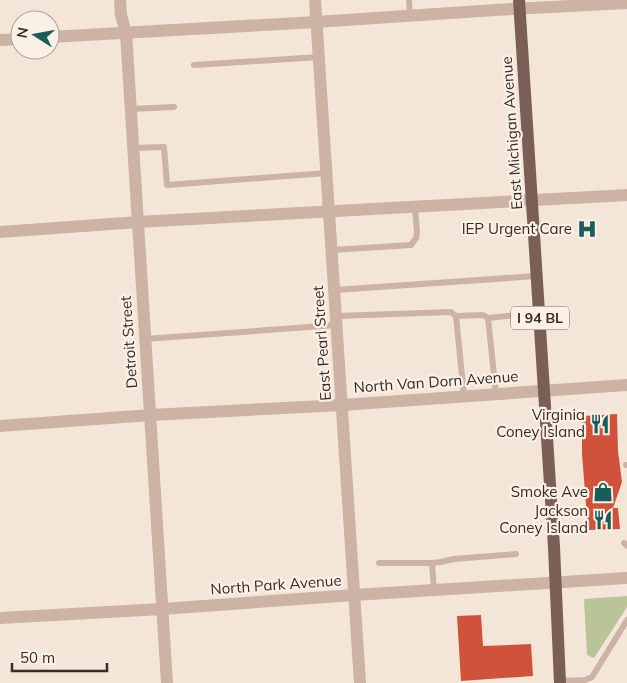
<svg xmlns="http://www.w3.org/2000/svg" width="627" height="683" viewBox="0 0 627 683" font-family="Mulish,sans-serif">
<style>
.green{fill:#b9c498}
.building{fill:#d0523b}
.lines{fill:none;stroke-linecap:round;stroke-linejoin:round}
.lane{stroke:#cdb3a4;stroke-width:6}
.street{stroke:#cdb3a4;stroke-width:12}
.primary{stroke:#7b5f56;stroke-width:12}
.labels{text-anchor:middle;stroke-width:4.5;stroke-linejoin:round;paint-order:stroke}
.shield{fill:#fbf0e6;stroke:#726560;stroke-width:1}
.shield-label{font-size:14px;font-weight:bold;fill:#382a27}
.street-label{font-size:15px;fill:#382a27;stroke:#fbf0e6}
.poi-label{font-size:15px;fill:#382a27;stroke:#fbf0e6;text-anchor:end}
</style>
<rect width="100%" height="100%" fill="#f4e5d9"/>
<polygon class="green" points="627,596 627,607 594,658 587,655 584,599"/>
<g class="building">
<polygon points="617,414 618,451 622,482 613,508 618,508 620,529 588,530 582,454 582,416"/>
<polygon points="481,615 483,646 531,644 533,676 461,681 457,616"/>
</g>
<g class="lines">
<g class="lane">
<polyline points="409,0 410,16"/>
<polyline points="194,65 319,57"/>
<polyline points="131,109 174,107"/>
<polyline points="134,148 164,147 167,185 327,173"/>
<polyline points="332,250 411,245 416,238 417,232 415,207"/>
<polyline points="335,290 537,276"/>
<polyline points="337,316 451,312 456,316 464,396"/>
<polyline points="456,316 483,315 488,318 496,394"/>
<polyline points="488,318 539,313"/>
<polyline points="145,339 337,325"/>
<polyline points="626,465 627,465"/>
<polyline points="624,543 627,546"/>
<polyline points="379,563 432,563 441,562 454,559 516,554"/>
<polyline points="432,563 434,590"/>
<polyline points="560,681 585,680 592,677 627,620"/>
</g>
<g class="street">
<polyline points="120,0 121,15 126,33 167,683"/>
<polyline points="315,0 360,683"/>
<polyline points="50,37 316,22 495,10 627,3"/>
<polyline points="0,40 20,39"/>
<polyline points="0,232 138,222 627,195"/>
<polyline points="0,426 151,415 342,405 627,385"/>
<polyline points="0,618 162,609 354,595 627,578"/>
</g>
<polyline class="primary" points="519,0 554,547 560,683"/>
</g>
<defs>
<symbol id="hospital-bare" viewBox="-9 -9 18 18"><path d="M-5-5h3v3.5h4V-5h3V5h-3V1.5h-4V5h-3Z" fill="#185d5b" stroke="#fbf0e6" stroke-width="2.5" paint-order="stroke"/></symbol>
<symbol id="restaurant-bare" viewBox="-9 -9 18 18"><path d="M-5-6h1v4h1v-4h1v4h1v-4h1v5L-1.5 .5V6h-2V.5L-5-1ZM5-6V6H3V1.5H1.5Q1.5-4 5-6Z" fill="#185d5b" stroke="#fbf0e6" stroke-width="2.5" paint-order="stroke"/></symbol>
<symbol id="shop-bare" viewBox="-9 -9 18 18"><path d="M-5-2.5h2.3a2.7 3.5 0 0 1 5.4 0H5L5.5 6h-11ZM-1.5-2.5h3a1.5 2.3 0 0 0-3 0Z" fill="#185d5b" stroke="#fbf0e6" stroke-width="2.5" paint-order="stroke"/></symbol>
</defs>
<g fill-rule="evenodd">
<use href="#hospital-bare" x="573" y="215" width="28" height="28"/>
<use href="#restaurant-bare" x="586" y="410" width="28" height="28"/>
<use href="#shop-bare" x="589" y="478" width="28" height="28"/>
<use href="#restaurant-bare" x="589" y="506" width="28" height="28"/>
</g>
<g class="labels">
<rect class="shield" x="511" y="306.5" width="58" height="23" rx="4"/>
<g class="shield-label">
<text x="540" y="323">I 94 BL</text>
</g>
<g class="street-label">
<text transform="translate(512 133) rotate(-94)" y="5">East Michigan Avenue</text>
<text transform="translate(129 342) rotate(-94)" y="5">Detroit Street</text>
<text transform="translate(322 343) rotate(-94)" y="5">East Pearl Street</text>
<text transform="translate(436 382) rotate(-4)" y="5">North Van Dorn Avenue</text>
<text transform="translate(276 585) rotate(-4)" y="5">North Park Avenue</text>
</g>
<g class="poi-label">
<text x="572" y="234">IEP Urgent Care</text>
<text x="585" y="420">Virginia<tspan x="585" dy="17">Coney Island</tspan></text>
<text x="588" y="497">Smoke Ave</text>
<text x="588" y="516">Jackson<tspan x="588" dy="17">Coney Island</tspan></text>
</g>
</g>
<g transform="translate(35 35) rotate(281)"><circle r="24" fill="#fbf0e6" stroke="#ada19a"/>
<path d="M0-4L9 19L0 12L-9 19Z" fill="#185d5b"/>
<text y="-8" font-size="14" font-weight="bold" text-anchor="middle" fill="#382a27">N</text>
</g>
<path d="M12 663v8h95v-8" fill="none" stroke="#382a27" stroke-width="2.5"/>
<text x="20" y="663" font-size="15" fill="#382a27" stroke="#fbf0e6" stroke-width="4" paint-order="stroke">50 m</text>
</svg>
